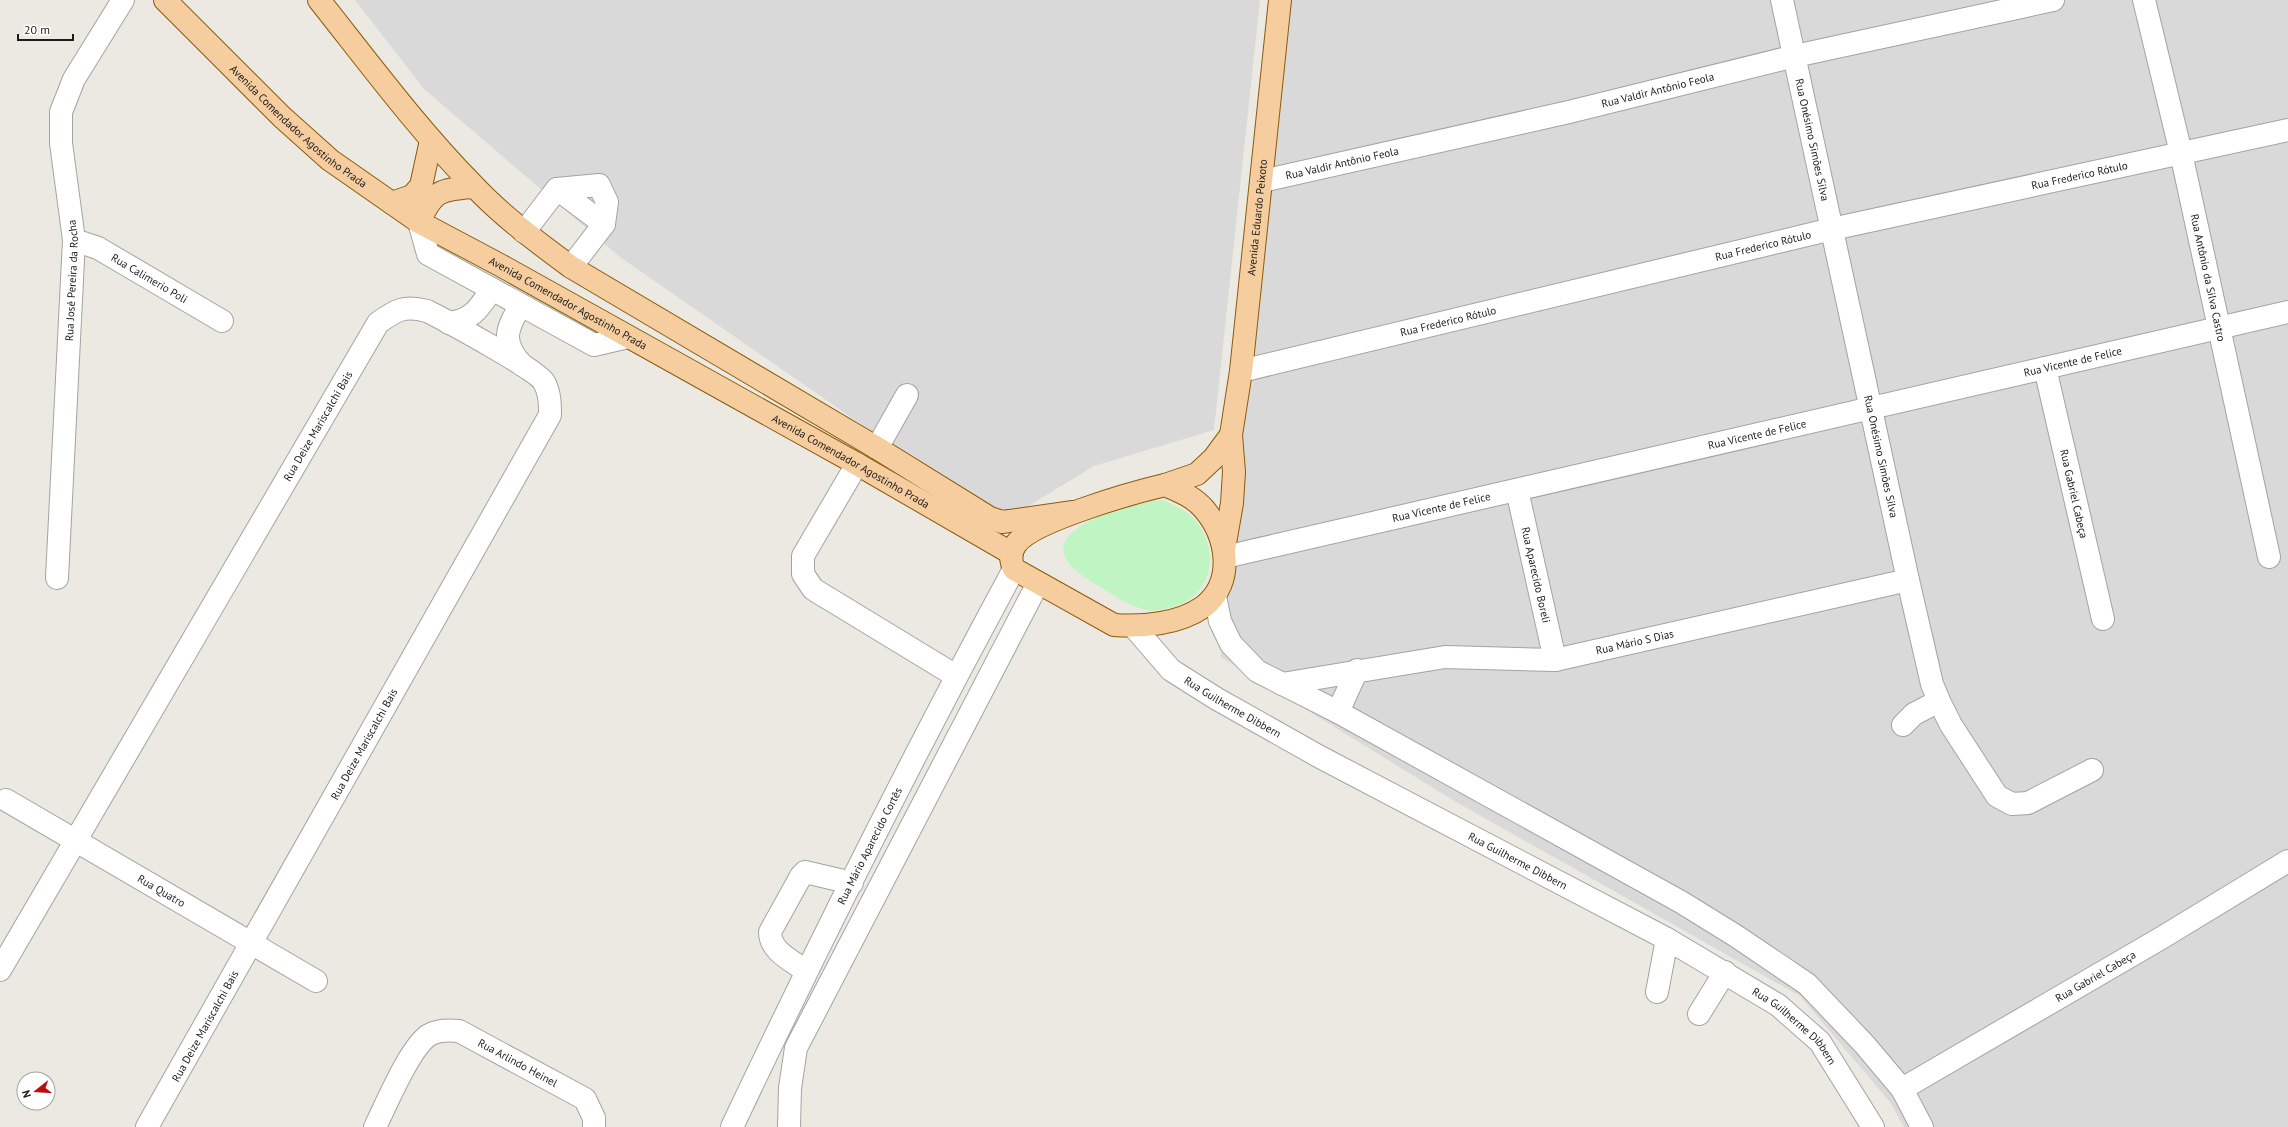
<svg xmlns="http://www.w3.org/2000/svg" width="2288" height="1127" viewBox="0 0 2288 1127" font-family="'PT Sans',sans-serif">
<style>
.residential{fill:#dad9d9}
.park{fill:#c0f5c3}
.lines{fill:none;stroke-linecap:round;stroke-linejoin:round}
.minor-casing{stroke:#a3a3a3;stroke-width:24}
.major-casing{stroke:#8a5b09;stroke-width:24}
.minor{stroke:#fff;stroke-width:22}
.major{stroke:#f5cd9e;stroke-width:22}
.labels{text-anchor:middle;stroke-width:3;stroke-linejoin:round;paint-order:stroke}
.street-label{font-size:11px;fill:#1c1c1c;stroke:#fff}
</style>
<rect width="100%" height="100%" fill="#ece9e2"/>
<g class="residential">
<polygon points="355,0 1260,0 1214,430 1094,466 1002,522 620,257 424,89"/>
<polygon points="1285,0 2288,0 2288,1127 1904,1127 1890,1102 1800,996 1456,802 1221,657 1245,389"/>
</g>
<path class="park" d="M 1162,500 C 1173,505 1185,509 1193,518 C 1221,548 1214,596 1173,607 C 1164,609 1155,612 1146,610 C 1128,606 1111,593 1095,584 C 1010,535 1119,506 1162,500 Z"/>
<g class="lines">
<defs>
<g id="minor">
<path id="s1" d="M 1782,0 L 1908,580 L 1932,684 L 1939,701 L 1951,725 L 1997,796 L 2012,804 L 2028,803 L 2092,770"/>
<path id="s2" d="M 2144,0 L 2181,153 L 2269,557"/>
<path id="s3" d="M 1262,181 L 1569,112 L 1795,56 L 2053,0"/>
<polyline points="557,189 604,224"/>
<polyline points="419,222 428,254 594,345 628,337"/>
<polyline points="524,232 557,189 599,185 607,202 604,224 571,267"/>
<path id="s4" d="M 74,240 L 98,248 L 222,321"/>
<path d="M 521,305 C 506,329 501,342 522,365"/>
<path d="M 449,323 C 473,320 479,308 492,289"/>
<path id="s5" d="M 2045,368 L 2103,619"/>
<path id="s6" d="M 1241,371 L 1832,229 L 2288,130"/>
<polyline points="877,448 907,395"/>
<polyline points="857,464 803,556 803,574 813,589 956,676"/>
<path id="s7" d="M 1517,490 L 1555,660"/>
<path id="s8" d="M 1225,557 L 2288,312"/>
<path id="s9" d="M 57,578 L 74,240 L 61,143 L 61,112 L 74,79 L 123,0"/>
<polyline points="1215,596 1220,621 1231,644 1257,671 1338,712 1681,902 1736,936 1807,984 1865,1045 1902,1089 1922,1127"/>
<path id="s10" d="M 1133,626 L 1171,670 L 1217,699 L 1320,757 L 1667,939 L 1778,1005 L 1820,1042 L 1873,1127"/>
<path id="s11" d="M 1282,684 L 1445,657 L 1555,660 L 1908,580"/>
<polyline points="1338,712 1357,670"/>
<polyline points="1903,725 1914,714 1939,701"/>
<path id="s12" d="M 6,800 L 316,981"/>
<path id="s13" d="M 0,970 L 378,323 C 396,310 404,305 427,311 C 445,320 538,370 544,382 C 550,393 550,404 550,415 L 147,1127"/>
<path d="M 806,971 C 791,960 770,951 770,932 L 801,876 L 805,872 L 852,883"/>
<polyline points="1657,992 1667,939"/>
<polyline points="1699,1014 1725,972"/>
<path id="s14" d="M 1902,1089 L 2163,937 L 2288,861"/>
<path id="s15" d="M 375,1127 C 386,1105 410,1047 429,1035 C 438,1030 449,1030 459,1031 L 585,1099 L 594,1118 L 594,1127"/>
<path id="s16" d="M 732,1127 C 821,939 915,752 1014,569"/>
<polyline points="789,1127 790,1088 796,1048 1038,583"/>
</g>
<g id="major">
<path id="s17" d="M 165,0 L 282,117 L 330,160 L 419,222 L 500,265 L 857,464 L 1011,553"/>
<path d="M 319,0 C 369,63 417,128 473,185 C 502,216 537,242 571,267 L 877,448 L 990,518 L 1002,522 L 1073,512"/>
<polyline points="392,203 412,196 421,186 431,140"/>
<path d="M 419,222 C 434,190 439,190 474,187"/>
<path d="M 1165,485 C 1179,491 1194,497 1204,509 C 1227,536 1236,582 1203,607 C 1179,624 1143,627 1114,625 L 1014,569 C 1010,560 1010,552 1016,544 C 1032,521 1135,492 1165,485 Z"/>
<polyline points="1165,485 1197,474 1214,458 1231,435"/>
<path id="s18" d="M 1224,549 L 1232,503 L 1234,472 L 1231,435 L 1241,371 L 1280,0"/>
</g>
</defs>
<use href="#minor" class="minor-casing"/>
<use href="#major" class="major-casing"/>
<use href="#minor" class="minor"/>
<use href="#major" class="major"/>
</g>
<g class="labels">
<g class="street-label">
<text dy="4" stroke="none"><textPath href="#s3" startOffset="406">Rua Valdir Antônio Feola</textPath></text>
<text dy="4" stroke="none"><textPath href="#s17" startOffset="184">Avenida Comendador Agostinho Prada</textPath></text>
<text dy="4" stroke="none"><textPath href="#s1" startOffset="143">Rua Onésimo Simões Silva</textPath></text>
<text dy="4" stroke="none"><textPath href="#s3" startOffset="82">Rua Valdir Antônio Feola</textPath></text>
<text dy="4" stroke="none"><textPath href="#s6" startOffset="861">Rua Frederico Rótulo</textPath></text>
<text dy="4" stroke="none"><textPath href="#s18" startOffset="334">Avenida Eduardo Peixoto</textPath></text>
<text dy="4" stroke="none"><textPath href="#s6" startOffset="537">Rua Frederico Rótulo</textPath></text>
<text dy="4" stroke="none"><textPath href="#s4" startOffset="85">Rua Calimerio Poli</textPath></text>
<text dy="4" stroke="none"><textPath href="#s2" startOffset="285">Rua Antônio da Silva Castro</textPath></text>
<text dy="4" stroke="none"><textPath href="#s9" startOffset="298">Rua José Pereira da Rocha</textPath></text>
<text dy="4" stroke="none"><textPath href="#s17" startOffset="508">Avenida Comendador Agostinho Prada</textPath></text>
<text dy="4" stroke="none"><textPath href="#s6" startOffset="213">Rua Frederico Rótulo</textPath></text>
<text dy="4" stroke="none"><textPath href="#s8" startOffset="870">Rua Vicente de Felice</textPath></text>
<text dy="4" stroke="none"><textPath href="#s13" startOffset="630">Rua Deize Mariscalchi Bais</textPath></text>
<text dy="4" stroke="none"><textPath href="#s8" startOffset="546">Rua Vicente de Felice</textPath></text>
<text dy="4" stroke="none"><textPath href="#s1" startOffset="467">Rua Onésimo Simões Silva</textPath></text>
<text dy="4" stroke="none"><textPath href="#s17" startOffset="832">Avenida Comendador Agostinho Prada</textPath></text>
<text dy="4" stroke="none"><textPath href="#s5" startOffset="129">Rua Gabriel Cabeça</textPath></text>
<text dy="4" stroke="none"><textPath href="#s8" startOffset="222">Rua Vicente de Felice</textPath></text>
<text dy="4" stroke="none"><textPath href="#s7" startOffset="87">Rua Aparecido Boreli</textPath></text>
<text dy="4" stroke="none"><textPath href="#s11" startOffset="357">Rua Mário S Dias</textPath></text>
<text dy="4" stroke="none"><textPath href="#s10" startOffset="130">Rua Guilherme Dibbern</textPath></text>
<text transform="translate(364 744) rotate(-61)" y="4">Rua Deize Mariscalchi Bais</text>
<text dy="4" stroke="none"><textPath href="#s16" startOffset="313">Rua Mário Aparecido Cortês</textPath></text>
<text dy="4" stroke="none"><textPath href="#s10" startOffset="454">Rua Guilherme Dibbern</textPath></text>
<text dy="4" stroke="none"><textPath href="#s12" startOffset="180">Rua Quatro</textPath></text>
<text dy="4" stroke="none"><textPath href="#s14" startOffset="224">Rua Gabriel Cabeça</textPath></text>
<text transform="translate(205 1026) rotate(-61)" y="4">Rua Deize Mariscalchi Bais</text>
<text dy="4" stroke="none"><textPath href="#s10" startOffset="778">Rua Guilherme Dibbern</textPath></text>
<text dy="4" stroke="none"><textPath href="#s15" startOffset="205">Rua Arlindo Heinel</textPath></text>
</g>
</g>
<g transform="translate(36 1091) rotate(253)"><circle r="19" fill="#ffffff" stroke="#a4a4a4"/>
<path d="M0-3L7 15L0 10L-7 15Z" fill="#ba0d12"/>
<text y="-6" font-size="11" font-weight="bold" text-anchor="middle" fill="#1c1c1c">N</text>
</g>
<path d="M18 34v6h55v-6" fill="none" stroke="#1c1c1c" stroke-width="2"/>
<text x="24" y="34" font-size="12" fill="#1c1c1c" stroke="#ffffff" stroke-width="3" paint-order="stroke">20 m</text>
</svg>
